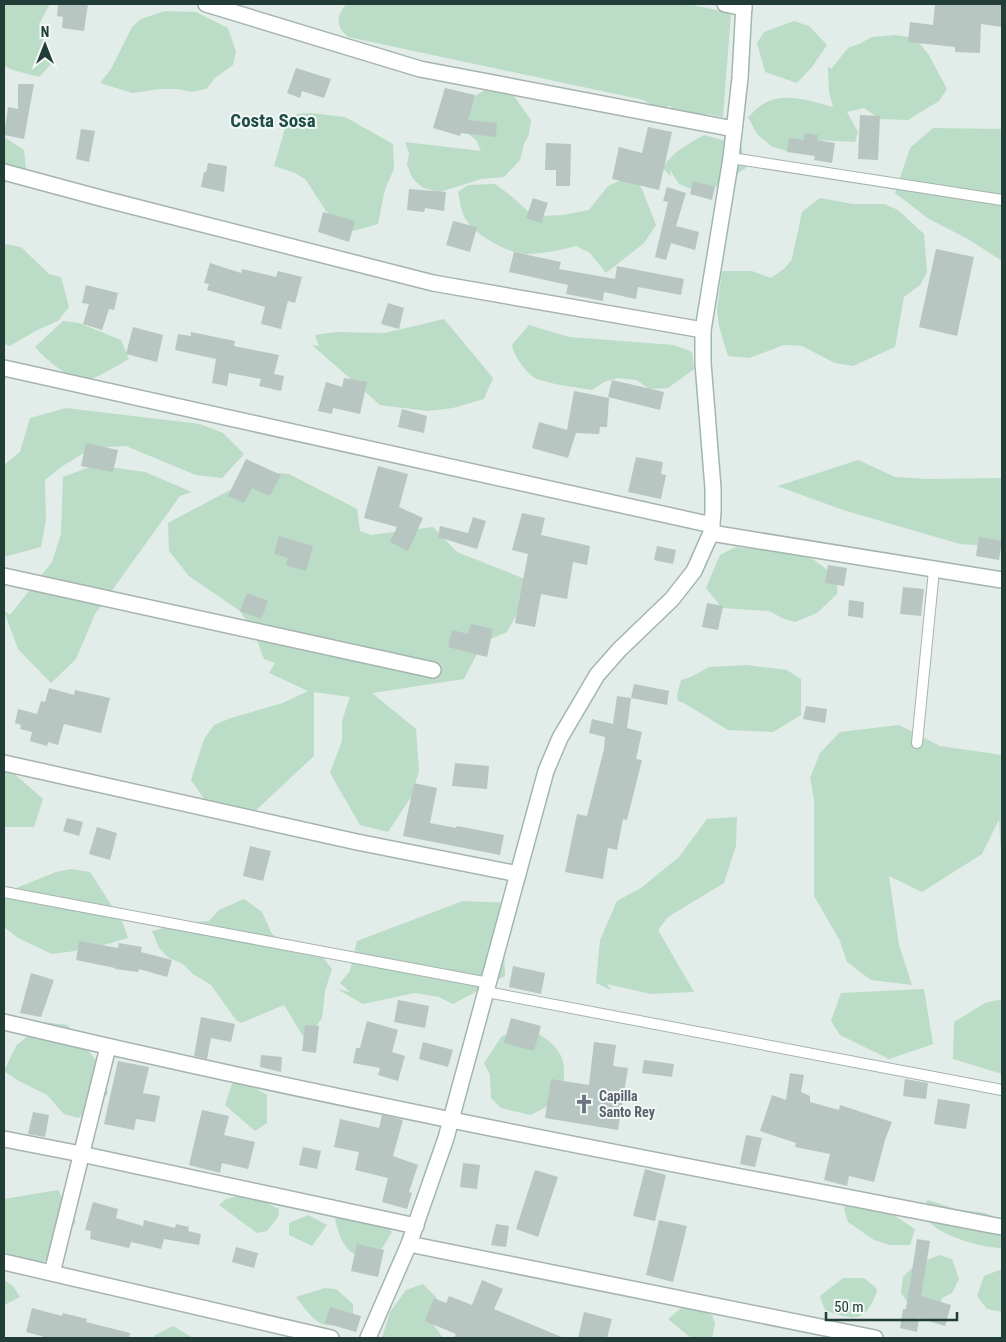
<svg xmlns="http://www.w3.org/2000/svg" width="1006" height="1342" viewBox="0 0 1006 1342" font-family="'Roboto Condensed',sans-serif">
<style>
.green{fill:#bbdcc7}
.building{fill:#b7c6c1}
.lines{fill:none;stroke-linecap:round;stroke-linejoin:round}
.service-casing{stroke:#a5b4af;stroke-width:12}
.minor-casing{stroke:#a5b4af;stroke-width:18}
.secondary-casing{stroke:#a0b7b1;stroke-width:18}
.service{stroke:#fff;stroke-width:10}
.minor{stroke:#fff;stroke-width:15}
.secondary{stroke:#fff;stroke-width:15}
.labels{text-anchor:middle;stroke-width:4;stroke-linejoin:round;paint-order:stroke}
.worship-label{font-size:14px;font-weight:bold;fill:#5b616d;stroke:#f2f8f6;text-anchor:start}
.district-label{font-size:19px;font-weight:bold;fill:#1f4d46;stroke:#f2f8f6}
</style>
<rect width="100%" height="100%" fill="#e2ece8"/>
<g class="green">
<polygon points="4,4 50,4 39,24 51,57 51,64 39,77 13,70 4,66"/>
<path d="M 347,4 L 688,4 L 731,13 L 723,117 L 707,114 L 703,118 L 671,112 L 671,106 L 669,106 L 663,109 L 655,109 L 644,100 L 348,37 C 346,34 341,31 340,27 C 336,21 341,8 347,4 Z"/>
<polygon points="165,11 196,12 228,28 236,52 233,65 215,78 206,89 191,92 178,89 159,89 132,93 100,83 111,69 132,27 141,19"/>
<polygon points="794,21 809,26 827,45 812,67 797,83 765,72 757,43 764,32"/>
<path d="M 895,35 L 915,38 L 929,55 L 947,89 L 939,101 L 908,120 L 880,119 L 864,108 L 847,112 L 858,132 L 855,142 L 817,140 L 804,146 L 786,151 L 771,146 L 757,134 L 747,115 L 749,117 C 772,87 802,99 833,107 L 829,92 L 828,66 L 831,69 L 848,48 L 859,44 L 872,37 Z"/>
<path d="M 500,83 L 511,92 L 531,120 L 529,134 L 524,144 L 520,160 L 504,177 L 481,179 L 440,192 L 423,188 L 413,179 L 407,165 L 409,153 L 405,142 L 481,151 L 476,140 L 466,132 C 466,97 470,97 500,83 Z"/>
<polygon points="311,113 345,117 393,144 394,169 385,189 378,224 353,231 337,221 326,211 306,180 295,173 274,166 286,125 297,114"/>
<polygon points="933,128 1002,129 1002,261 968,239 929,219 895,193 910,148"/>
<path d="M 704,135 L 741,145 L 746,168 L 710,190 L 696,191 L 679,184 L 670,170 L 671,177 L 663,168 C 672,152 688,144 704,135 Z"/>
<polygon points="4,137 24,150 26,169 4,184"/>
<path d="M 632,175 L 642,189 L 656,225 L 644,243 L 606,273 L 590,253 L 576,246 C 560,250 543,254 526,254 C 509,254 473,234 465,218 C 461,211 460,201 458,192 L 468,185 L 495,184 L 510,195 L 530,213 L 540,216 L 563,215 L 589,210 L 608,186 Z"/>
<polygon points="820,198 853,204 884,204 898,210 924,234 927,272 920,285 904,297 895,347 853,366 835,363 802,346 784,345 749,358 728,356 719,326 717,310 722,271 752,271 771,278 785,268 792,259 802,212"/>
<polygon points="4,244 21,247 49,274 61,277 69,307 58,321 37,330 10,346 4,344"/>
<polygon points="444,319 493,378 484,399 453,408 428,411 380,405 312,345 319,346 315,335 336,332 385,333"/>
<path d="M 63,321 L 79,323 L 121,340 L 129,359 C 118,365 98,378 87,380 C 74,384 43,357 35,347 Z"/>
<path d="M 529,325 L 569,337 L 674,345 L 692,352 L 694,369 L 668,388 L 649,389 L 637,380 L 618,378 L 604,382 L 592,390 C 575,387 553,385 537,379 C 528,376 513,355 512,345 Z"/>
<polygon points="66,408 200,424 223,433 244,454 222,478 196,475 126,446 92,448 61,467 45,480 46,520 41,547 4,557 4,465 20,452 30,418"/>
<polygon points="858,460 895,477 927,479 1002,478 1002,547 960,544 843,510 769,483 778,486"/>
<polygon points="95,465 145,472 192,492 180,496 95,614 76,659 51,683 18,649 4,611 10,615 52,562 61,534 63,477"/>
<polygon points="264,472 289,474 357,509 360,531 371,535 433,527 457,552 525,579 527,596 507,632 483,642 464,679 372,693 416,729 419,771 411,797 388,832 360,825 330,773 342,741 342,721 350,697 314,692 314,756 254,812 209,806 191,780 204,739 214,725 231,718 283,703 308,691 269,673 275,663 264,659 254,632 240,611 189,576 169,551 168,523"/>
<polygon points="736,547 754,549 790,548 814,560 838,578 837,594 817,613 795,622 782,618 769,611 722,608 706,588 720,555"/>
<polygon points="747,665 787,670 801,679 801,715 773,732 728,730 684,703 678,701 677,696 681,680 691,677 709,667"/>
<polygon points="899,725 940,746 1002,755 1002,868 999,820 982,854 922,892 889,876 899,945 912,985 871,980 847,962 840,941 814,896 814,799 810,778 820,753 840,732"/>
<polygon points="4,765 43,799 34,827 4,827"/>
<polygon points="737,817 736,846 724,883 668,917 658,930 694,992 651,994 607,984 611,990 596,983 600,940 617,901 641,888 679,857 707,819"/>
<polygon points="71,869 90,872 123,923 128,938 90,949 52,954 18,938 4,927 4,893 56,872"/>
<polygon points="244,899 262,912 272,934 289,945 315,947 332,969 325,991 322,1018 306,1041 284,1005 241,1023 236,1020 211,985 193,974 183,964 169,958 159,948 152,931 184,923 209,921 219,910"/>
<polygon points="463,901 509,903 504,948 505,976 453,1004 439,997 415,993 363,1004 337,989 350,992 340,983 350,971 357,941"/>
<polygon points="924,989 933,1044 889,1059 840,1035 831,1021 841,993"/>
<polygon points="1002,999 1002,1074 953,1059 954,1022 985,1003"/>
<polygon points="44,1022 67,1025 101,1066 108,1094 78,1118 64,1114 47,1095 19,1081 4,1071 16,1046"/>
<path d="M 527,1027 C 540,1034 553,1042 560,1054 C 564,1060 564,1070 564,1077 C 561,1100 550,1106 530,1115 L 501,1108 L 491,1098 L 490,1075 L 484,1063 L 502,1036 Z"/>
<polygon points="243,1081 267,1095 267,1123 255,1131 225,1105 232,1084"/>
<polygon points="58,1190 76,1222 52,1257 37,1265 4,1252 4,1199"/>
<polygon points="850,1195 874,1209 895,1216 915,1229 910,1245 890,1245 874,1240 848,1222 844,1209"/>
<polygon points="238,1196 264,1202 279,1209 278,1217 267,1231 257,1233 219,1205 226,1199"/>
<path d="M 928,1200 L 956,1209 L 985,1213 L 1002,1220 L 1002,1248 C 984,1248 954,1239 938,1229 C 931,1225 924,1217 918,1211 Z"/>
<path d="M 364,1208 L 377,1215 L 392,1232 L 380,1252 C 374,1253 366,1256 361,1256 C 344,1254 338,1232 335,1219 Z"/>
<polygon points="308,1215 327,1225 312,1246 289,1235 289,1223"/>
<polygon points="939,1255 952,1259 959,1279 952,1293 942,1298 939,1306 908,1303 901,1293 903,1277 915,1265"/>
<polygon points="1002,1269 1002,1312 987,1309 977,1296 984,1276"/>
<path d="M 843,1278 L 864,1278 L 876,1288 L 877,1291 C 865,1325 853,1320 825,1310 L 820,1296 Z"/>
<polygon points="4,1280 13,1286 20,1297 4,1305"/>
<polygon points="423,1284 436,1297 429,1318 443,1338 382,1338 390,1312 406,1290"/>
<path d="M 325,1288 L 336,1289 L 353,1304 L 353,1314 C 324,1338 314,1320 296,1297 Z"/>
<polygon points="686,1304 712,1315 715,1324 712,1338 691,1338 668,1319"/>
<polygon points="173,1326 193,1338 154,1338 155,1335"/>
</g>
<g class="building">
<polygon points="58,4 88,4 84,31 62,28 63,17 57,16"/>
<polygon points="935,4 1002,4 1002,27 981,24 980,53 955,52 955,47 908,42 910,22 933,25"/>
<polygon points="296,68 331,79 324,98 302,91 300,98 287,93"/>
<polygon points="18,84 34,84 24,139 4,135 8,107 18,109"/>
<polygon points="445,88 475,95 468,120 497,123 496,137 461,133 460,136 433,128"/>
<polygon points="860,115 880,116 878,160 858,159"/>
<polygon points="648,127 672,132 659,190 612,179 619,147 642,153"/>
<polygon points="81,129 95,131 89,162 76,159"/>
<polygon points="805,133 818,135 817,140 835,143 832,163 814,160 815,156 787,152 789,138 804,140"/>
<polygon points="546,143 571,144 570,186 556,186 556,170 545,170"/>
<polygon points="208,163 227,166 224,192 201,187 204,172 206,172"/>
<polygon points="693,181 715,187 712,200 690,194"/>
<polygon points="667,187 686,193 676,226 699,232 695,250 671,243 666,260 655,257 668,202 663,201"/>
<polygon points="409,189 446,192 444,211 425,208 424,212 407,210"/>
<polygon points="533,198 548,203 541,223 526,218"/>
<polygon points="323,212 355,221 349,242 318,232"/>
<polygon points="453,221 477,227 470,252 446,245"/>
<polygon points="936,249 974,257 957,336 919,327"/>
<polygon points="514,252 561,262 559,269 615,279 617,266 684,279 681,295 638,287 636,299 604,292 603,301 566,294 568,285 509,272"/>
<polygon points="210,263 241,273 242,269 276,277 278,271 302,277 295,303 288,301 281,329 261,324 265,307 207,290 209,284 204,283"/>
<polygon points="86,285 118,293 114,310 109,309 102,330 83,324 89,304 82,303"/>
<polygon points="388,303 404,308 399,329 381,324"/>
<polygon points="133,327 163,335 157,362 126,354"/>
<polygon points="191,332 235,341 234,346 279,355 274,374 284,376 281,391 259,386 261,379 229,373 227,386 212,383 216,359 175,350 178,334 191,336"/>
<polygon points="344,378 367,382 360,414 333,408 332,414 318,411 326,382 342,387"/>
<polygon points="612,380 664,392 660,410 608,397"/>
<polygon points="574,391 609,398 607,427 600,427 599,434 576,433 568,458 532,448 539,422 567,430"/>
<polygon points="402,409 427,416 424,433 398,427"/>
<polygon points="86,443 118,450 113,472 81,466"/>
<polygon points="636,457 663,462 661,474 666,475 661,499 628,492"/>
<polygon points="246,459 281,475 270,496 252,488 244,503 228,496"/>
<polygon points="378,466 408,474 399,507 423,518 408,551 390,542 397,527 364,518"/>
<polygon points="522,513 545,518 541,535 590,546 587,565 573,562 567,599 541,594 535,627 515,623 528,554 512,550"/>
<polygon points="473,517 486,521 477,549 438,537 440,526 468,533"/>
<polygon points="279,536 313,546 306,571 286,565 288,558 274,554"/>
<polygon points="979,537 1002,541 999,560 976,556"/>
<polygon points="657,546 676,550 673,564 654,560"/>
<polygon points="828,565 847,568 844,586 825,583"/>
<polygon points="903,587 924,589 921,616 900,614"/>
<polygon points="247,593 268,601 261,619 240,611"/>
<polygon points="849,600 864,602 863,618 848,616"/>
<polygon points="707,603 723,606 718,630 702,627"/>
<polygon points="471,624 493,629 487,657 448,647 452,630 468,634"/>
<polygon points="634,684 669,691 667,705 631,698"/>
<polygon points="49,688 74,695 75,690 110,698 101,733 64,724 58,745 48,742 47,746 30,741 32,732 20,729 21,725 15,723 18,709 37,714 41,701 45,702"/>
<polygon points="617,696 631,698 627,728 642,732 636,759 642,760 627,820 623,819 617,850 608,848 603,879 565,872 577,814 587,816 604,749 605,737 589,733 592,719 613,724"/>
<polygon points="806,706 827,709 825,723 803,719"/>
<polygon points="455,763 489,766 487,789 452,786"/>
<polygon points="414,783 437,788 430,823 456,828 457,826 504,835 500,855 403,836"/>
<polygon points="67,818 83,822 79,836 63,831"/>
<polygon points="97,827 117,833 110,860 89,854"/>
<polygon points="250,846 271,851 263,881 243,876"/>
<polygon points="79,941 118,948 119,943 142,947 141,952 172,960 167,977 139,969 138,972 115,969 115,968 76,960"/>
<polygon points="513,966 545,973 541,994 509,987"/>
<polygon points="31,973 54,980 41,1017 20,1013"/>
<polygon points="398,1000 429,1006 425,1028 394,1022"/>
<polygon points="201,1017 235,1024 231,1042 211,1038 207,1059 194,1056"/>
<polygon points="511,1018 541,1026 534,1051 504,1043"/>
<polygon points="367,1021 398,1030 392,1052 405,1056 398,1081 378,1075 380,1068 353,1063 356,1048 360,1048"/>
<polygon points="305,1025 319,1026 316,1053 302,1051"/>
<polygon points="423,1042 453,1050 448,1067 419,1059"/>
<polygon points="594,1042 616,1045 613,1066 628,1068 618,1130 545,1118 551,1079 589,1085"/>
<polygon points="261,1055 282,1057 281,1072 260,1067"/>
<polygon points="644,1060 674,1064 672,1077 642,1073"/>
<polygon points="118,1061 149,1067 143,1093 160,1096 155,1122 136,1119 134,1130 104,1124"/>
<polygon points="790,1073 804,1075 801,1092 810,1096 810,1102 839,1110 840,1105 892,1122 885,1140 874,1182 849,1176 847,1186 824,1180 830,1154 795,1147 796,1143 760,1131 772,1095 786,1100"/>
<polygon points="905,1079 928,1083 926,1099 903,1096"/>
<polygon points="938,1099 970,1104 966,1129 934,1124"/>
<polygon points="202,1110 229,1116 224,1135 255,1142 248,1169 222,1163 220,1173 189,1165"/>
<polygon points="33,1112 49,1115 45,1137 28,1134"/>
<polygon points="382,1115 403,1120 393,1156 418,1165 409,1192 412,1193 407,1209 382,1202 388,1178 355,1170 359,1152 334,1147 340,1119 379,1128"/>
<polygon points="746,1135 762,1138 755,1167 740,1164"/>
<polygon points="303,1147 321,1151 317,1169 299,1165"/>
<polygon points="463,1163 480,1165 477,1189 460,1187"/>
<polygon points="645,1169 666,1175 655,1221 633,1216"/>
<polygon points="535,1170 558,1177 538,1237 516,1229"/>
<polygon points="93,1202 118,1209 116,1218 143,1226 144,1220 175,1228 176,1224 189,1227 188,1231 201,1234 199,1245 164,1239 161,1249 131,1242 129,1248 90,1239 91,1231 85,1230"/>
<polygon points="659,1220 687,1226 673,1282 646,1275"/>
<polygon points="496,1224 509,1226 506,1247 491,1245"/>
<polygon points="917,1239 930,1241 921,1296 951,1305 945,1326 919,1318 917,1332 900,1328 903,1309 906,1309"/>
<polygon points="357,1244 384,1250 378,1277 351,1271"/>
<polygon points="236,1247 258,1253 254,1268 232,1262"/>
<polygon points="482,1280 503,1289 494,1309 564,1338 454,1338 456,1334 425,1321 434,1298 446,1303 449,1296 472,1305"/>
<polygon points="330,1307 361,1316 356,1332 325,1323"/>
<polygon points="32,1308 62,1316 63,1313 87,1319 86,1322 130,1333 129,1338 48,1338 26,1332"/>
<polygon points="584,1312 612,1319 607,1338 578,1338"/>
</g>
<g class="lines">
<defs>
<g id="service">
<polyline points="731,158 1002,200"/>
<polyline points="917,743 934,570"/>
<polyline points="4,892 489,983"/>
<polyline points="487,992 1002,1090"/>
</g>
<g id="minor">
<polyline points="206,4 420,69 734,129"/>
<polyline points="725,4 744,8"/>
<polyline points="4,172 104,199 433,283 703,330"/>
<polyline points="4,368 712,525"/>
<polyline points="711,533 1002,580"/>
<polyline points="4,576 433,670"/>
<polyline points="4,763 357,842 518,874"/>
<path d="M 4,1022 C 334,1101 669,1163 1002,1227"/>
<polyline points="4,1139 81,1154 416,1226"/>
<polyline points="409,1244 875,1338"/>
<polyline points="4,1262 331,1338"/>
<polyline points="52,1273 108,1047"/>
</g>
<polyline id="secondary" points="368,1338 409,1244 446,1138 546,771 560,738 597,675 619,650 672,599 694,571 711,533 713,512 713,488 703,363 703,330 731,158 740,78 744,4"/>
</defs>
<use href="#service" class="service-casing"/>
<use href="#minor" class="minor-casing"/>
<use href="#secondary" class="secondary-casing"/>
<use href="#service" class="service"/>
<use href="#minor" class="minor"/>
<use href="#secondary" class="secondary"/>
</g>
<defs>
<symbol id="church-bare" viewBox="-9 -9 18 18"><path d="M-1.2-6h2.4v3.5h3.3v2.4h-3.3V6h-2.4V-.1h-3.3v-2.4h3.3Z" fill="#6b7280" stroke="#f2f8f6" stroke-width="2.5" paint-order="stroke"/></symbol>
</defs>
<g fill-rule="evenodd">
<use href="#church-bare" x="570" y="1090" width="28" height="28"/>
</g>
<g class="labels">
<g class="worship-label">
<text x="599" y="1101">Capilla<tspan x="599" dy="16">Santo Rey</tspan></text>
</g>
<g class="district-label">
<text x="273" y="127">Costa Sosa</text>
</g>
</g>
<rect width="1006" height="1342" fill="none" stroke="#223c37" stroke-width="10"/>
<g transform="translate(45 45)" stroke="#f2f8f6" stroke-width="4" paint-order="stroke">
<path d="M0-4L9 19L0 12L-9 19Z" fill="#223c37"/>
<text y="-8" font-size="14" font-weight="bold" text-anchor="middle" fill="#223c37">N</text>
</g>
<path d="M826 1312v8h131v-8" fill="none" stroke="#223c37" stroke-width="2.5"/>
<text x="834" y="1312" font-size="15" fill="#223c37" stroke="#f2f8f6" stroke-width="4" paint-order="stroke">50 m</text>
</svg>
